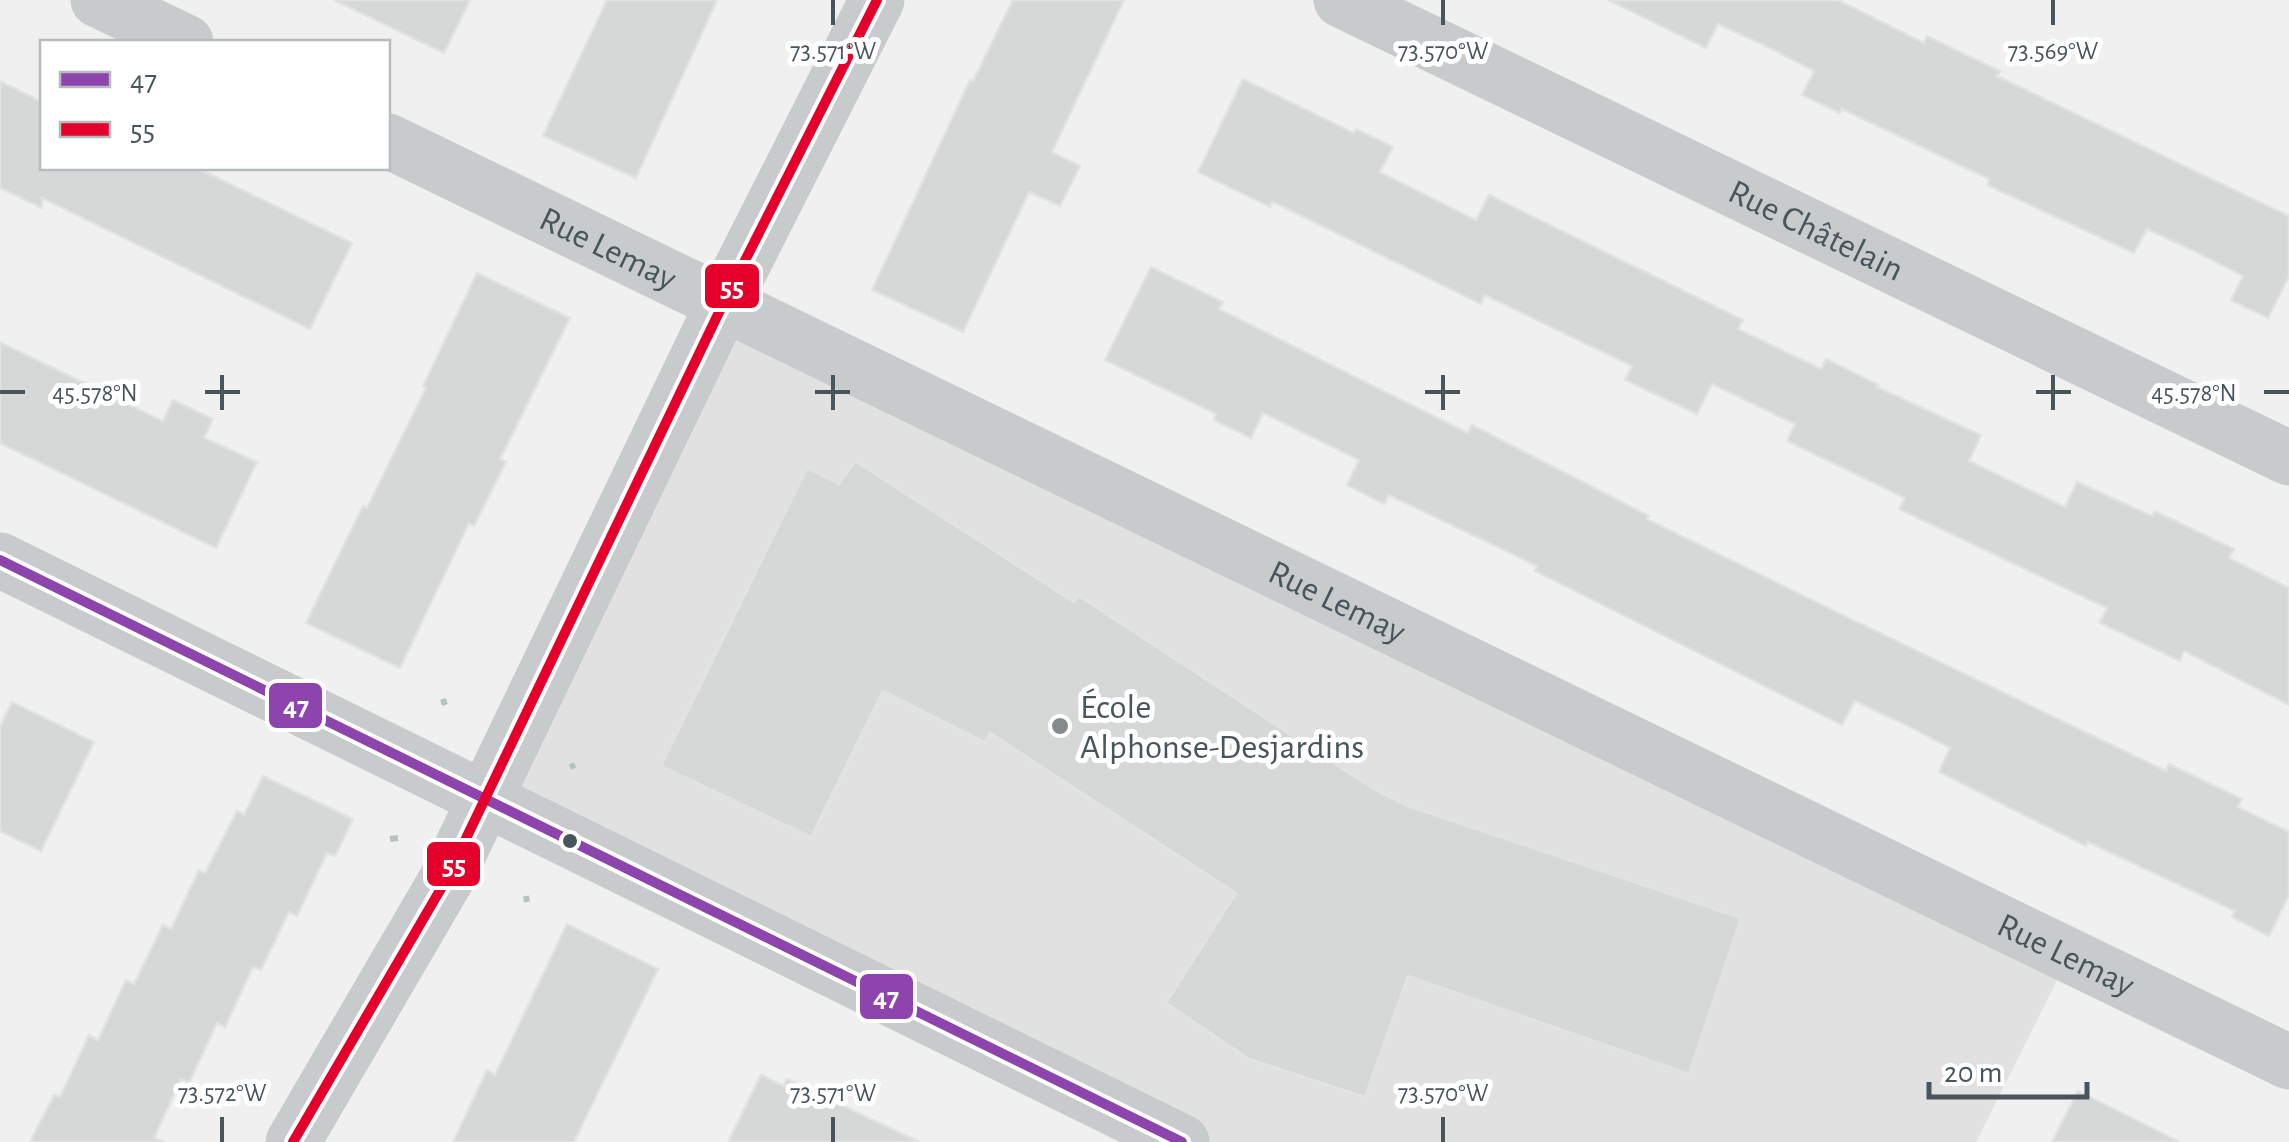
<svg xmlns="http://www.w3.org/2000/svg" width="2289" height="1142" viewBox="0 0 2289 1142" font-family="'Alegreya Sans',sans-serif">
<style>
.education{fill:#e2e1e1}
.building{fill:#d6d8d8;stroke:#e1e2e3;stroke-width:2.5}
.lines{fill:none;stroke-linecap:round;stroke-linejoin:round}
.path{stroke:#b7c2bd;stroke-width:6;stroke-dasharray:8 5;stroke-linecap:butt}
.minor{stroke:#c7cbcc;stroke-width:55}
.bus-1-casing{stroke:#fff;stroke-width:18}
.bus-2-casing{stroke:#fff;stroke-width:18}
.bus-1{stroke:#8e44ad;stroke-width:10}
.bus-2{stroke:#e4002b;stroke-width:10}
.ticks{fill:none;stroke:#48555b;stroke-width:4}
.poi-dot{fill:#838b8f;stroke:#fff;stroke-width:4}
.bus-dot{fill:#48555b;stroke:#fff;stroke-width:4}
.labels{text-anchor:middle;stroke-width:10;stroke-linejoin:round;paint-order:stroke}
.street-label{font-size:35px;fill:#48555b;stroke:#fff}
.poi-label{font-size:35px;fill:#48555b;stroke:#fff;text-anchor:start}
.ticks-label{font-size:25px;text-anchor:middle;fill:#48555b;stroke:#fff;stroke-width:10;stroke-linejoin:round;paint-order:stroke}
.line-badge{stroke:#fff;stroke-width:4}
.badge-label{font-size:28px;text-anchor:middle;font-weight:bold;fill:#fff}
</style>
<rect width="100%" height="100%" fill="#f0f0f0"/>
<polygon class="education" points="723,304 2070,954 1976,1142 1182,1142 486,797"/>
<g class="building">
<polygon points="334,0 470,0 444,53"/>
<polygon points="607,0 717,0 636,178 543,136"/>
<polygon points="1013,0 1124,0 1052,152 1080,166 1060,206 1029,192 963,332 872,290 970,80 973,81"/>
<polygon points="1608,0 1838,0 1924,43 1927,36 2000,71 1997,76 2289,216 2289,276 2268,318 2231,300 2243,276 2196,252 2147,229 2134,253 1987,185 1989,179 1842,109 1840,113 1802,95 1814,71 1768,47 1718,24 1706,48"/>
<polygon points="1243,79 1354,133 1356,129 1393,147 1380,172 1476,220 1489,195 1743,320 1738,329 1821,369 1826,359 1879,385 1877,387 1981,435 1969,461 2065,507 2077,482 2152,516 2155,511 2234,549 2229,558 2289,588 2289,705 2184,651 2180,661 2100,623 2107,608 1899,509 1905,498 1787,441 1795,424 1712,384 1697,414 1625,380 1632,366 1485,295 1481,304 1273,202 1270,207 1198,172"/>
<polygon points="0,81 42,102 42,168 197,168 352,243 310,329 42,198 42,208 0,188"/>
<polygon points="1151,267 1223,302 1219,309 1468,433 1472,425 1649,516 1647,519 1849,618 2166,771 2169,764 2242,799 2238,807 2289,832 2289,895 2269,936 2232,917 2235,911 2088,842 2086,846 1939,772 1950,748 1904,724 1855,701 1842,725 1535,571 1537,566 1389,495 1384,504 1347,485 1359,460 1263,413 1251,438 1214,420 1216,414 1105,360"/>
<polygon points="477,273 570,318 500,459 506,462 474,526 469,523 400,668 306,623 363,506 367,508 426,388 423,386"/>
<polygon points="0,342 163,421 173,400 213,419 204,438 257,462 216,548 0,443"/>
<polygon points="855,461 1074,602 1079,596 1375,790 1408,806 1741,918 1689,1074 1408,976 1365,1097 1249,1059 1166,1003 1236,893 990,733 985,742 883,691 811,837 661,766 807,468 839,484"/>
<polygon points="12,702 94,742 41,851 0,831 0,727"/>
<polygon points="263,776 353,819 335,856 327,853 297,916 289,912 261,970 253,967 225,1027 217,1023 189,1083 181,1079 154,1138 165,1142 30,1142 54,1095 60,1097 89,1035 98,1040 126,980 134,984 163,925 171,929 199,870 205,873 237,811 244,815"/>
<polygon points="567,924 658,969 574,1142 453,1142 487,1070 495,1075"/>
<polygon points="761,1075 784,1086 787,1079 919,1142 728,1142"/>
<polygon points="2078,1091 2180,1142 2052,1142"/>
</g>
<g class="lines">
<g class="path">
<polyline points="443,699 445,705"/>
<polyline points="570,767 575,765"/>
<polyline points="390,839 398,838"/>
<polyline points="526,896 527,902"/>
</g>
<g class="minor">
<polyline points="98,0 186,42"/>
<path id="s1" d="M 1341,0 L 2289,458"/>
<path id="s2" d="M 388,141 L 2289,1062"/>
<polyline points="0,560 1182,1142"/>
<polyline points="293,1142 446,880 723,304 877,0"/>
</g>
<defs>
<polyline id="bus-1" points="0,560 1182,1142"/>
<polyline id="bus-2" points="293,1142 446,880 723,304 877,0"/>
</defs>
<use href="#bus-1" class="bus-1-casing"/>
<use href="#bus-2" class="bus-2-casing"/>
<use href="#bus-1" class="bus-1"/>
<use href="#bus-2" class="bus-2"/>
</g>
<path class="ticks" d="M 833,0 L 833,25M 1443,0 L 1443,25M 2053,0 L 2053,25M 222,375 L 222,410M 833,375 L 833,410M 1443,375 L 1443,410M 2053,375 L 2053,410M 0,392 L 25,392M 205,392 L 240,392M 815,392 L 850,392M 1425,392 L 1460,392M 2036,392 L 2071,392M 2264,392 L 2289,392M 222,1117 L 222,1142M 833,1117 L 833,1142M 1443,1117 L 1443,1142"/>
<circle class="poi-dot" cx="1060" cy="726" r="10"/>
<circle class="bus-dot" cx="570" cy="841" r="9"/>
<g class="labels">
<g class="street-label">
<text dy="12" stroke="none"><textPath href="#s1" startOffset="528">Rue Châtelain</textPath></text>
<text dy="12" stroke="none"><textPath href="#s2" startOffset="245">Rue Lemay</textPath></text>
<text dy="12" stroke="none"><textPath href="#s2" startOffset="1055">Rue Lemay</textPath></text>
<text dy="12" stroke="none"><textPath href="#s2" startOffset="1865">Rue Lemay</textPath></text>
</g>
<g class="poi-label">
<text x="1080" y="718">École<tspan x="1080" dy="40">Alphonse-Desjardins</tspan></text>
</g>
</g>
<g class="ticks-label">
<text x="833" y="59">73.571°W</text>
<text x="1443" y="59">73.570°W</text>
<text x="2053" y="59">73.569°W</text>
<text x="95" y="401">45.578°N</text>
<text x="2194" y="401">45.578°N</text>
<text x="222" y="1101">73.572°W</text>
<text x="833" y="1101">73.571°W</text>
<text x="1443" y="1101">73.570°W</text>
</g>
<g class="line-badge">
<rect x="703" y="262" width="58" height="48" rx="10" fill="#e4002b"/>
<rect x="267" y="681" width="57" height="49" rx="10" fill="#8e44ad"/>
<rect x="425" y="840" width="57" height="48" rx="10" fill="#e4002b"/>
<rect x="858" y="972" width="57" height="49" rx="10" fill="#8e44ad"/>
</g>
<g class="badge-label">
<text x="732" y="296">55</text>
<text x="296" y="715">47</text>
<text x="454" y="874">55</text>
<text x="886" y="1006">47</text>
</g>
<rect x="40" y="40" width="350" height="130" fill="#ffffff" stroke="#b6bbbd" stroke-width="2.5"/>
<rect x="60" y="72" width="50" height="15" fill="#8e44ad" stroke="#b6bbbd" stroke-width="2.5"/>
<text x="130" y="90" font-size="30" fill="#48555b">47</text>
<rect x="60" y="122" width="50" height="15" fill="#e4002b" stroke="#b6bbbd" stroke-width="2.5"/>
<text x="130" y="140" font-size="30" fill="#48555b">55</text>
<path d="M1929 1082v15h158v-15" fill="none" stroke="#48555b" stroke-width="5"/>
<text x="1944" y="1082" font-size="30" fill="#48555b" stroke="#ffffff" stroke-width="8" paint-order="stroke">20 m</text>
</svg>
